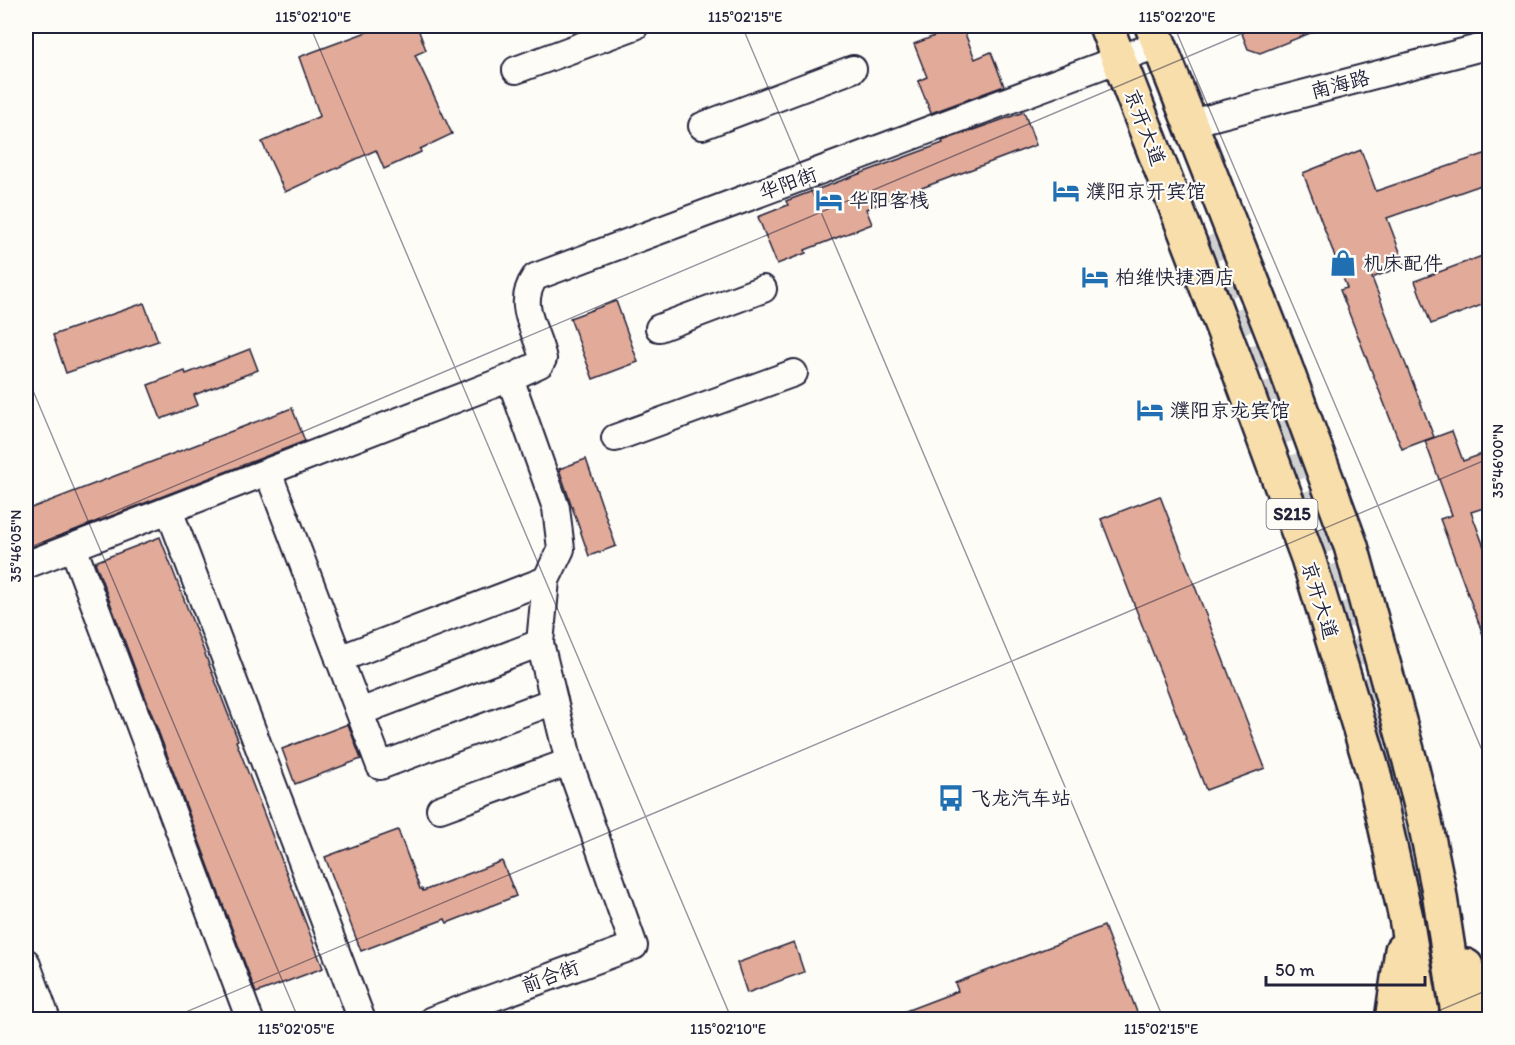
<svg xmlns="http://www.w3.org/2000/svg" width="1515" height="1045" viewBox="0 0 1515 1045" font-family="Itim,'LXGW WenKai TC',sans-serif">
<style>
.building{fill:#e1aa99;stroke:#22223b;stroke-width:1.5}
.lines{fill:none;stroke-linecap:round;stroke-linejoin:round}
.minor-tunnel{stroke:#d1d0d1;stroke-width:26;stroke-dasharray:26 13;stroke-linecap:butt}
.minor-casing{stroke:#22223b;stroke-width:30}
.major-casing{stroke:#22223b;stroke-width:38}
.minor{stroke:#fdfcf7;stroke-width:26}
.major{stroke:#f8deab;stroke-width:33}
.ticks{fill:none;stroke:#22223b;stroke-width:1.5;stroke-opacity:0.45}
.labels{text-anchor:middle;stroke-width:4.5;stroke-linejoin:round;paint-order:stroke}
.shield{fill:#fdfcf7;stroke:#646373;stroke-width:1.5}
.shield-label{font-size:18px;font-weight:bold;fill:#22223b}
.street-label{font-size:20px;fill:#22223b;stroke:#fdfcf7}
.poi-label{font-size:20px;fill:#22223b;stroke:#fdfcf7;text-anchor:start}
.neatline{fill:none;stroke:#22223b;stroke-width:2}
.ticks-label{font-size:15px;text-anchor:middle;fill:#22223b}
</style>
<rect width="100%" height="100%" fill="#fdfcf7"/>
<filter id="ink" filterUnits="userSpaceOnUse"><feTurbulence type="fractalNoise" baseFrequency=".0167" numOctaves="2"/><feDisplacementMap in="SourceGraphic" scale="12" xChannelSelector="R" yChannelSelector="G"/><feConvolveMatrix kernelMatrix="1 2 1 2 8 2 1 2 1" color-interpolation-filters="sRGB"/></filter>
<g filter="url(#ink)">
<g class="building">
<polygon points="383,26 417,26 426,50 415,55 452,134 420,149 421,152 384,169 376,150 285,192 262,142 320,116 299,57"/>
<polygon points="960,26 962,26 975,59 991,52 1004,86 931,113 918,81 927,77 914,44"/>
<polygon points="1239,26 1328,26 1260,53 1248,49"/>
<polygon points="1024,112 1036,145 866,209 872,224 805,250 806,253 777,264 758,217 788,205 786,201 943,143 942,141"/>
<polygon points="1361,150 1376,191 1490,152 1490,182 1387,218 1405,265 1372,278 1434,437 1402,449 1340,290 1347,288 1303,173"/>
<polygon points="1490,253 1490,302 1431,324 1415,281"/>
<polygon points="616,301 638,362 593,379 570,318"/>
<polygon points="144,303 158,341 66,373 53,335"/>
<polygon points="250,349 258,370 194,395 198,405 161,419 148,385 185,371 186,374"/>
<polygon points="292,408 305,441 26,549 26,510"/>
<polygon points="1452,431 1463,461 1490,451 1490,506 1471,512 1490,563 1490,648 1488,648 1440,519 1452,515 1425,441"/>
<polygon points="586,459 616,546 589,556 559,469"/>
<polygon points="1160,496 1265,768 1206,790 1101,519"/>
<polygon points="160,537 238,740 236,741 323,968 256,993 95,562"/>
<polygon points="348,724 361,759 295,784 282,749"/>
<polygon points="398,830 420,889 422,889 423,891 502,861 516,896 447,923 445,919 361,951 325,857"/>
<polygon points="1104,926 1140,1020 887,1020 887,1018 958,991 955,983"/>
<polygon points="794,942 804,972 747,993 737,963"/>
</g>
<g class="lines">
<polyline class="minor-tunnel" points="1207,237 1287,432 1345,599 1394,774 1429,945 1439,1020"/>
<defs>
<g id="minor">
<polyline points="516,70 635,26"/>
<polyline points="1191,123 1490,45"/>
<polyline points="702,126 853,69"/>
<polyline points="659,328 763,289"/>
<path d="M 510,378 L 540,364 L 543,359 C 537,329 515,306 535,277 L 1159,44"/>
<polyline points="615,438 794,373"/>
<polyline points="268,472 380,766 554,701"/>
<polyline points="169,510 362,1020"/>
<polyline points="73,547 250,1020"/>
<polyline points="26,565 510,378 556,508 561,549 546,580 540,643 569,762 634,946 432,1020"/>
<polyline points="339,659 546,580"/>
<polyline points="360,712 540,643"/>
<polyline points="440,809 569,762"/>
<polyline points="26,962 47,1020"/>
</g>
<g id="major">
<polyline points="1106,26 1235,360 1308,558 1374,775 1406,918 1423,1020"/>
<polyline points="1152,26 1278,347 1351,546 1410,761 1425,822 1439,891 1459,1020"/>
<polyline points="1466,966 1480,1006 1488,1020"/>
<polyline points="1392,1020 1402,950"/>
</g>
</defs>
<use href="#minor" class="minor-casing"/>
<use href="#major" class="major-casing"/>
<use href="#minor" class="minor"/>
<use href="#major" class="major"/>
</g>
</g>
<path class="ticks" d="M 310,26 L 732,1020M 742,26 L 1164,1020M 1174,26 L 1490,769M 26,374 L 299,1020M 26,549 L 1260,26M 167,1020 L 1490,458M 1417,1020 L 1490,989"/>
<defs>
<symbol id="hotel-bare" viewBox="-9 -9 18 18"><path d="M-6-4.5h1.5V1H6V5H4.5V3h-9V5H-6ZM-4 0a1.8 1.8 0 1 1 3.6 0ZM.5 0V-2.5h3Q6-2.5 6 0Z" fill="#1f6fb2" stroke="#fdfcf7" stroke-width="2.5" paint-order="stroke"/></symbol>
<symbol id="shop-bare" viewBox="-9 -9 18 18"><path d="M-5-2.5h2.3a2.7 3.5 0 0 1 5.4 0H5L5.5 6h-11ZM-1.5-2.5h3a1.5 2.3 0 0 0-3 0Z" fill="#1f6fb2" stroke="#fdfcf7" stroke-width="2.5" paint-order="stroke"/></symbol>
<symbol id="bus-bare" viewBox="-9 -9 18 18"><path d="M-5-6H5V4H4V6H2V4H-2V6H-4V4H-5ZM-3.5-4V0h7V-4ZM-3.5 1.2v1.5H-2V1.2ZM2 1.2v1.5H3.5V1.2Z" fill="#1f6fb2" stroke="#fdfcf7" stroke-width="2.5" paint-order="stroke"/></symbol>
</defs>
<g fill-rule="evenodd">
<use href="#hotel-bare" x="1047" y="172" width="38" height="38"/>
<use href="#hotel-bare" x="810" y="181" width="38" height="38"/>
<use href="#shop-bare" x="1324" y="244" width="38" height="38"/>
<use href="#hotel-bare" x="1076" y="258" width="38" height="38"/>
<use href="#hotel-bare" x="1131" y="391" width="38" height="38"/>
<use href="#bus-bare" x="932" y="779" width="38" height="38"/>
</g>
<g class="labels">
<rect class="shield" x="1266.5" y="499" width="51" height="30" rx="4.5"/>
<g class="shield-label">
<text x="1292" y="520">S215</text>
</g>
<g class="street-label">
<text transform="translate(1340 84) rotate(-15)" y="7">南海路</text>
<text transform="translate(1145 127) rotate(69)" y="7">京开大道</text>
<text transform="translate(788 183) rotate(-20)" y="7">华阳街</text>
<text transform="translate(1320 600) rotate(73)" y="7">京开大道</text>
<text transform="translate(550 976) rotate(-20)" y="7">前合街</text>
</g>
<g class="poi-label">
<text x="1086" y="198">濮阳京开宾馆</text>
<text x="849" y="207">华阳客栈</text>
<text x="1363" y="270">机床配件</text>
<text x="1115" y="284">柏维快捷酒店</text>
<text x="1170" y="417">濮阳京龙宾馆</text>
<text x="971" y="805">飞龙汽车站</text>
</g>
</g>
<rect width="1515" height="1045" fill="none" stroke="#fdfcf7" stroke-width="66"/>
<path d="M1266 976v9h159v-9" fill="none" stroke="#22223b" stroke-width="3"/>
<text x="1275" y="976" font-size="18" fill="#22223b" stroke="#fdfcf7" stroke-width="4.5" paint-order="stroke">50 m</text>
<rect x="33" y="33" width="1449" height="979" class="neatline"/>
<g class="ticks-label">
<text x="313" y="22">115°02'10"E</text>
<text x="745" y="22">115°02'15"E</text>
<text x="1177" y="22">115°02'20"E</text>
<text transform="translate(1498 461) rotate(-90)" y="5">35°46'00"N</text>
<text transform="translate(16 546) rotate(-90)" y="5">35°46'05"N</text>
<text x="296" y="1034">115°02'05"E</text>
<text x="728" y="1034">115°02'10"E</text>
<text x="1161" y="1034">115°02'15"E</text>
</g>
</svg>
